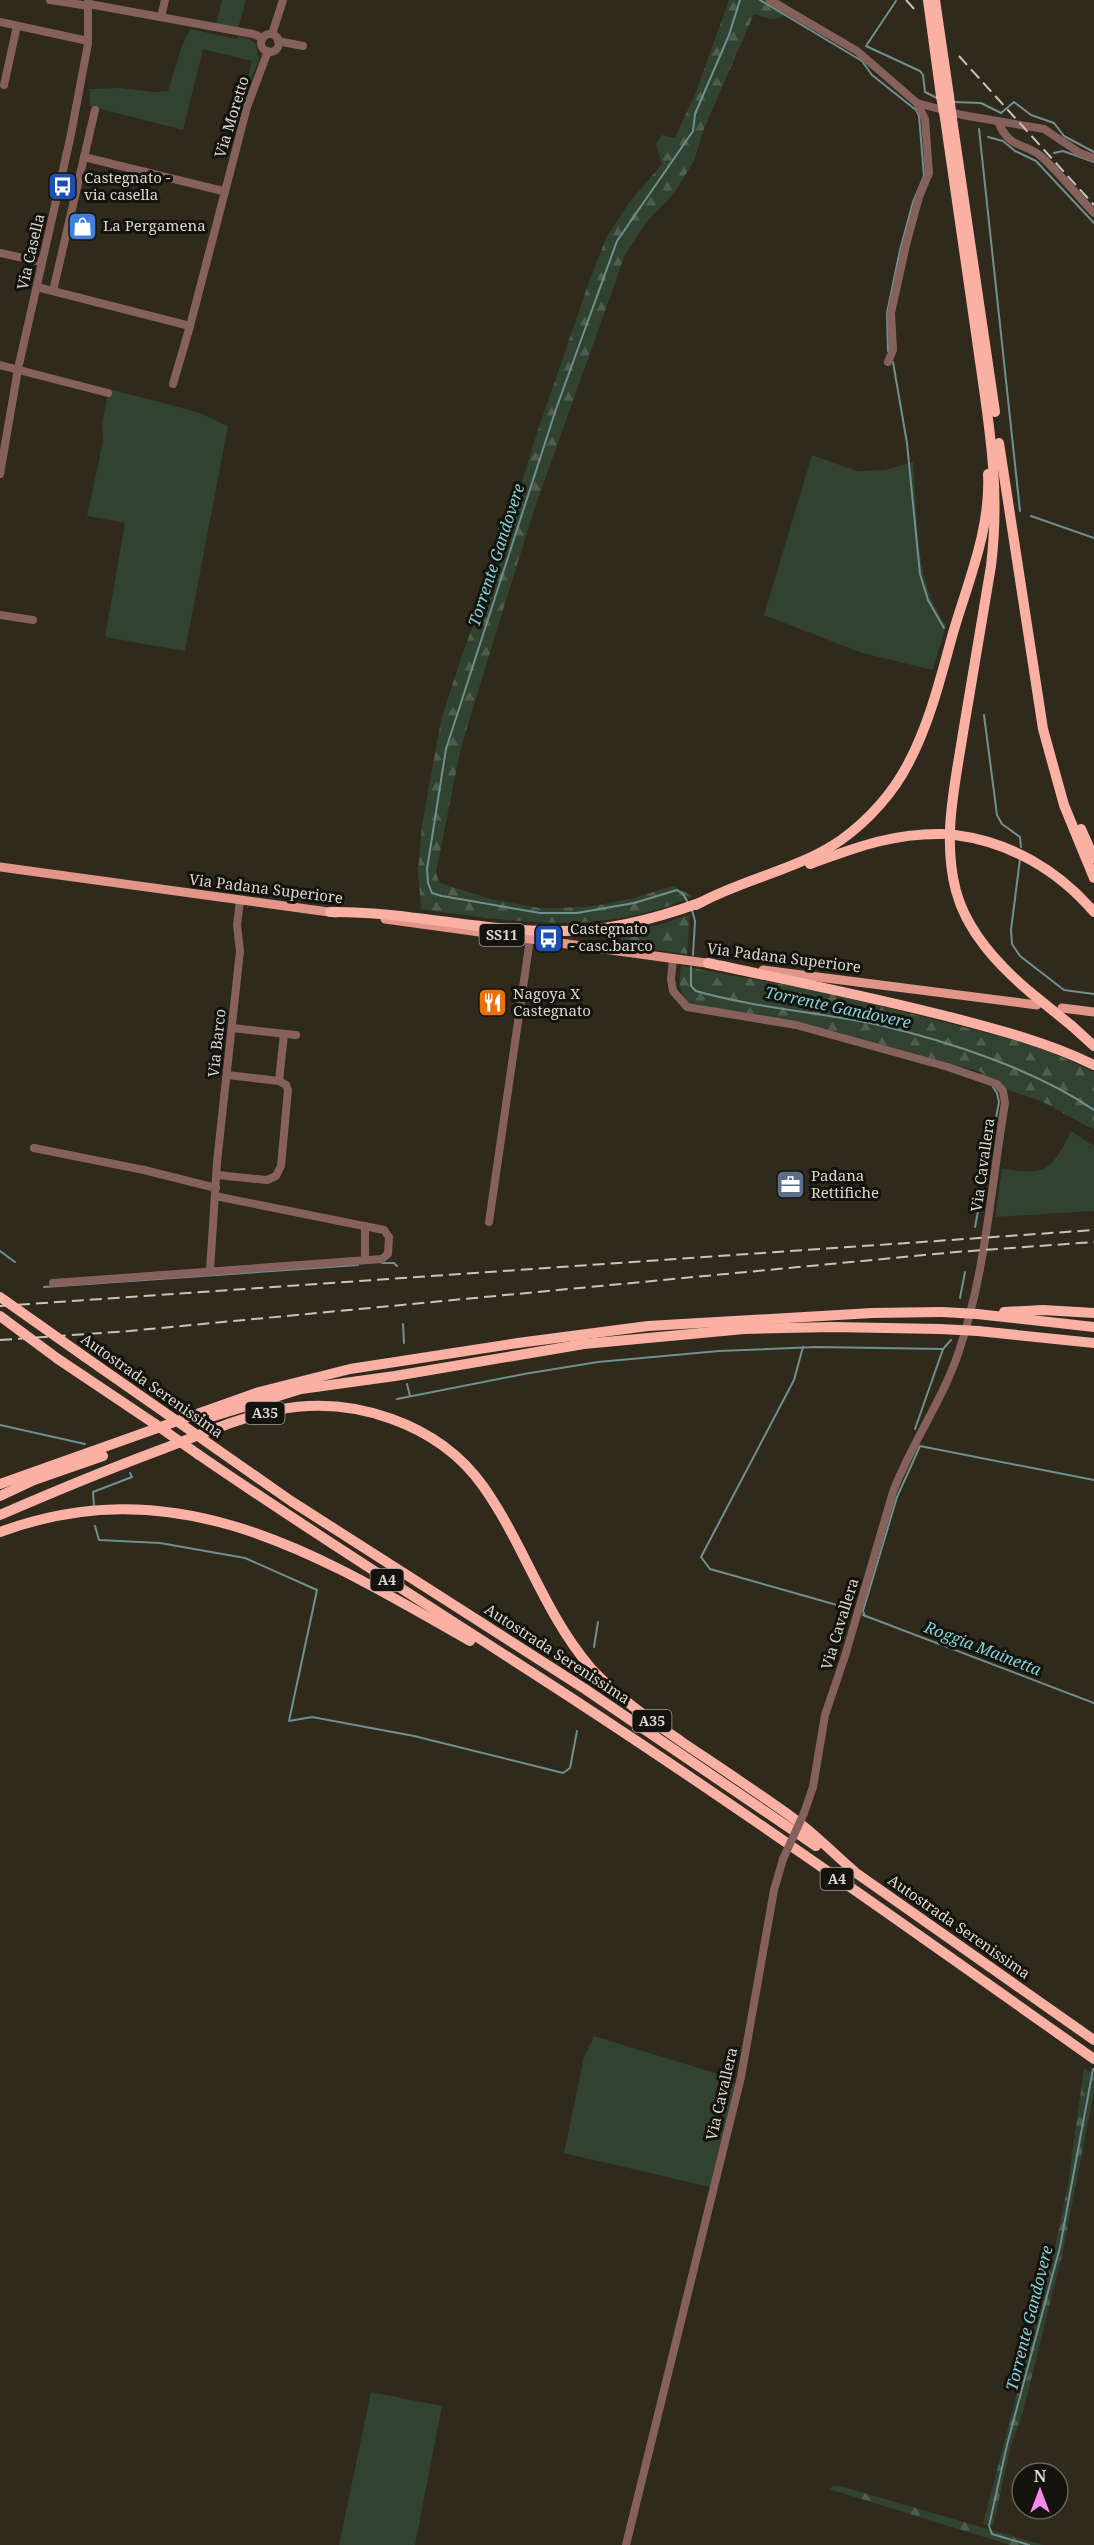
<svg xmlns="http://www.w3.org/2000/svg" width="1094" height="2545" viewBox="0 0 1094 2545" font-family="'Noto Serif',serif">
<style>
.green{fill:#314230}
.forest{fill:url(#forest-firs)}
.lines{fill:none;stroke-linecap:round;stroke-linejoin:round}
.stream{stroke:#6f8f90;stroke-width:2}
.minor{stroke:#86615b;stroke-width:8}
.major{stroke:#e29589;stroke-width:9}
.highway{stroke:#fbb0a4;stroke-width:10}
.rail{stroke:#c7c4ba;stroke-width:2;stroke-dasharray:12 6;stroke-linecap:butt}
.minor-bridge{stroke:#86615b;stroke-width:8}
.highway-bridge{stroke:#fbb0a4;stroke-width:10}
.labels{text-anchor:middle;stroke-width:6;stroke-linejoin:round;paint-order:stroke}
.shield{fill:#15130d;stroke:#a09d95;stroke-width:1.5}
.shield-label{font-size:14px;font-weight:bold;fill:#dbd8cf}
.street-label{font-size:15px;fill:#dbd8cf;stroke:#15130d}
.poi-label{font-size:15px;fill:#dbd8cf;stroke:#15130d;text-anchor:start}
.water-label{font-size:16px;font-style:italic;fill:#80d3db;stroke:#15130d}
</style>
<defs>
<pattern id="forest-firs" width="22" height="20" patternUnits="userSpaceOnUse" patternTransform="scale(1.5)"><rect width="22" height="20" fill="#314230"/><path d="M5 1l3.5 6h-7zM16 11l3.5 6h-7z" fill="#4e5d4d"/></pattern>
</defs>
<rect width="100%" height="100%" fill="#2f2a1c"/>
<g class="green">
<polygon points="222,0 246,0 238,28 216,24"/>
<polygon points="190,29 237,39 238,36 249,39 256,44 259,59 240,110 252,61 203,49 183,130 90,106 90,89 120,88 154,92 168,91 182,46"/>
<polygon points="109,389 197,412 228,426 185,651 105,637 125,523 87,516 103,442 102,423"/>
<path d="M 812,455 L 857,471 L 885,470 L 913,462 C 918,516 913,580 946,625 L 933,670 L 862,653 L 764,615 Z"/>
<path d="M 1071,1131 L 1094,1146 L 1094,1211 L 995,1217 L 1002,1168 C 1046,1177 1052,1170 1071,1131 Z"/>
<polygon points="594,2036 731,2078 736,2088 714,2188 564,2153 584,2057"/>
<polygon points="371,2392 442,2406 415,2545 339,2545"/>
</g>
<g class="forest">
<path d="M 729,0 L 781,0 L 783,17 L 771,19 L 754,14 L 703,131 L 694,161 L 674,193 L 645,224 L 625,255 L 534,510 L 475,701 L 460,751 L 436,873 L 439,881 L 443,884 L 491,899 L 539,908 L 559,908 L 594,906 L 634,898 L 673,886 L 693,896 C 605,937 513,922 421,909 L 418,872 L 422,825 L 441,720 L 463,652 L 498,561 L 535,439 L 590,279 L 607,236 L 629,203 L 662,164 L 656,144 L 662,135 L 675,138 L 696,92 Z"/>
<polygon points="690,914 687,954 625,946 621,941 623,932 659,925"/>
<path d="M 681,966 L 830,993 L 1038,1046 L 1094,1072 L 1094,1130 L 1043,1102 L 989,1083 L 981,1072 L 799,1022 L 690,1003 C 677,994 679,979 681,966 Z"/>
<polygon points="1084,2068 1094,2074 1094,2091 1063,2251 1023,2412 1011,2445 993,2526 983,2524 1055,2247 1068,2184"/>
<polygon points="833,2486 840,2486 1043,2545 1010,2545 829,2489"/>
</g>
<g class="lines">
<g class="stream">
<polyline points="760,0 862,61 872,75 916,110 919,116 924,176 913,202 900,250 887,313 888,351"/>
<polyline points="896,1 866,46 920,71 923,75 925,92 937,98"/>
<polyline points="954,102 981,103 1001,113 1014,102 1031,115 1054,123 1064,136 1094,152"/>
<polyline points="979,129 1020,511"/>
<polyline points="988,137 1003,141 1015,151 1036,161 1094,223"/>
<polyline points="1054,153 1063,151 1094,162"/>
<polyline points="893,362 907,443 920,574 928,600 944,628"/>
<polyline points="1031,516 1094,538"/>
<polyline points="984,715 997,815 1002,824 1020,837 1021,847"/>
<polyline points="1020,859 1011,930 1012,944 1020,956 1064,990 1094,994"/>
<polyline points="687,901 683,894 677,890 634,903 577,913 540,913 442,896 432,893 428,883 427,869 446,749 556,409 617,241 693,131 695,114 729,35 740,0"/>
<polyline points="692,910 695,921 693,955"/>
<path d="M 691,967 L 691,986 L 696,991 C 755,1008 819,1012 879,1025 C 948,1041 1036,1070 1094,1110"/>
<polyline points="975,1227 999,1102 997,1093 993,1087"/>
<polyline points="0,1251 15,1262"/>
<polyline points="382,1263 394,1263 397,1266"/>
<polyline points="44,1287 358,1265"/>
<polyline points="960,1298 965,1272"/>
<polyline points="403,1324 404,1343"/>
<polyline points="803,1347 794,1380 701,1557 710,1569 851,1609"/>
<polyline points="407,1384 410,1396"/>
<polyline points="397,1399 524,1374 598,1362 719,1351 816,1347 943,1349 951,1340"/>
<polyline points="0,1425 85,1444"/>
<polyline points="915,1429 943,1349"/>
<polyline points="94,1506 93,1492 132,1477 130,1473"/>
<polyline points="95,1526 99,1540 160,1543 245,1558 317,1590 289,1721 312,1717 414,1736 563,1773 570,1768 577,1731"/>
<polyline points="863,1615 1094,1703"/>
<polyline points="865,1616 863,1611 897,1497 920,1446 1094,1480"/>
<polyline points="594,1647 598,1622"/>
<polyline points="1029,2545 992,2534 989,2526 1007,2445 1060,2247 1093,2069"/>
</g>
<g class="minor">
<polyline points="50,0 89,6"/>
<polyline points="770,0 857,51 917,103 962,115 1044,129 1080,153 1094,158"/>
<polyline points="89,4 253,34 263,38"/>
<polyline points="161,17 165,0"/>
<polyline points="0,22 88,41"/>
<polyline points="272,34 283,0"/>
<circle cx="270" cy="43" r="9"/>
<polyline points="278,41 303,46"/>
<polyline points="4,85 17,26"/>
<path d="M 998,121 C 1009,151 1027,142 1043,158 C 1061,175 1077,195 1094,213"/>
<polyline points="84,157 223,191"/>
<polyline points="0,253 42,262"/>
<polyline points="37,287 190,326 247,107 268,51"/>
<polyline points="53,291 95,110"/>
<polyline points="888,362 893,350 891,313 906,245 919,197 929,173 925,119 917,103"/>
<polyline points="0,365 108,393"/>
<polyline points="173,384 190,326"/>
<polyline points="0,474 18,369 70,139 88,44 88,0"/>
<polyline points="0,615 33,620"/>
<path d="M 673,958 L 671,979 L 673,991 L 687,1007 L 796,1025 L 948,1067 L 997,1084 L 1003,1091 L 1005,1103 C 991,1186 986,1271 959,1351 C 943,1400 911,1444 893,1492 L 845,1656 L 825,1715 L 813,1787 L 804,1813"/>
<polyline points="232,1028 296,1035"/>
<polyline points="279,1081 284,1034"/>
<polyline points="34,1148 144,1170 216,1188"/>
<polyline points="217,1175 267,1180 276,1176 281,1166 288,1090 286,1085 279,1081 227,1075"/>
<polyline points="489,1222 529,946 528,939"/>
<polyline points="365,1260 365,1226"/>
<polyline points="210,1271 217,1162 240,951 237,925 240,901"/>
<polyline points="53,1283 382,1259 388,1254 389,1237 384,1230 215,1196"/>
<polyline points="626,2545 741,2077 774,1890 783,1859"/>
</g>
<g class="major">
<polyline points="0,867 336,913"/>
<polyline points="385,919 713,964"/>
<polyline points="763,970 1037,1005"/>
<polyline points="1062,1008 1094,1012"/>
</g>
<g class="highway">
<polyline points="928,0 941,96"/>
<polyline points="935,0 949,96"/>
<path d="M 945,118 C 955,192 966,266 977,340 C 988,420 1001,484 991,566 C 982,622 972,677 963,733 C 955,785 942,838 956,891 C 967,932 998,965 1030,992"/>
<polyline points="952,119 995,412"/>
<polyline points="999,443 1043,729 1064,805 1094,878"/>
<polyline points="1081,829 1094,858"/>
<path d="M 955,835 C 1010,842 1058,870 1094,912"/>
<path d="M 810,864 C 857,847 893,833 943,834"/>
<path d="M 696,905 C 742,879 798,870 841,840 C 869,820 894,792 909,762 C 930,722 941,676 953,633 C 968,582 991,528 988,474"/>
<path d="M 330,912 C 409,911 485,933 564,931 C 611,931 658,918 702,902"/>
<path d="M 708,963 C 787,980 867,996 946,1016 C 996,1029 1047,1042 1094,1065"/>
<polyline points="1072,1026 1094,1046"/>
<polyline points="1004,1312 1043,1310 1094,1313"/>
<polyline points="977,1314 1094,1327"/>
<polyline points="978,1331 1094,1343"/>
<polyline points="85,1357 174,1419"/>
<polyline points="58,1359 155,1424"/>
<polyline points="214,1416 301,1389 395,1376 584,1344 744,1329 832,1327 940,1329"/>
<polyline points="218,1450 291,1501 585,1689 816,1846"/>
<path d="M 199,1455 C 323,1540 450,1619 576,1701 C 752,1816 923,1938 1094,2059"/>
<polyline points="0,1484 259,1392 350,1369 518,1343 648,1326 872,1313 942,1312"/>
<polyline points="0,1496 34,1480 103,1456"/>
<path d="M 0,1515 C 53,1492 106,1470 160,1450 C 198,1436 237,1418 277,1410 C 352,1395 438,1423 483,1486 C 524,1544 544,1613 590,1667 C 617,1697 649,1719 682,1742 C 719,1767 757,1792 793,1818 C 815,1834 834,1854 854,1871"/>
<path d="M 0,1532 C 179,1466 320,1556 470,1641"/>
<polyline points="849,1868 1094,2040"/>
</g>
<g class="rail">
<polyline points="906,0 916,11"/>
<polyline points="959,56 1094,205"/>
<polyline points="0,1306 1094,1230"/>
<polyline points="0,1340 129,1331 956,1252 1094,1242"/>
</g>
<polyline class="minor-bridge" points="783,1859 804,1813"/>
<g class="highway-bridge">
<polyline points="941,96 945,118"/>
<polyline points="949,96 952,119"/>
<polyline points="1030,992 1072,1026"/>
<polyline points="0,1297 85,1357"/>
<polyline points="942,1312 977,1314"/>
<polyline points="0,1316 58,1359"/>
<polyline points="940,1329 978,1331"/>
<polyline points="174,1419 218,1450"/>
<polyline points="155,1424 199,1455"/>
</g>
</g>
<defs>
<symbol id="bus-square" viewBox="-11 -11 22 22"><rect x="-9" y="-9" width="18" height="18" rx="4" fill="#1a4fb4" stroke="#15130d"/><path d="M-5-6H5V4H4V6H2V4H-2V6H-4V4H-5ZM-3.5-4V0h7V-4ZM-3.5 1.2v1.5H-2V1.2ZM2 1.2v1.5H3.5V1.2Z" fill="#fff"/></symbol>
<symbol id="shop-square" viewBox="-11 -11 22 22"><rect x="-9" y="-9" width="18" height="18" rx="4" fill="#3f7fe0" stroke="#15130d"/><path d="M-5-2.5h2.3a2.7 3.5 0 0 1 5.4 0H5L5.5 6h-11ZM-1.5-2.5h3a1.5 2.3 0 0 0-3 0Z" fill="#fff"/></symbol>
<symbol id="restaurant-square" viewBox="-11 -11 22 22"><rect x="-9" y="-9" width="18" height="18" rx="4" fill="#e8710a" stroke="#15130d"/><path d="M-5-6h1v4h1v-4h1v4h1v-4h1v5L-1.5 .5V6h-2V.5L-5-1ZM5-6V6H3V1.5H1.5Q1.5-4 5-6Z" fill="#fff"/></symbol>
<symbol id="office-square" viewBox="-11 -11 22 22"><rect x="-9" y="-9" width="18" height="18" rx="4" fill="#5c6f8a" stroke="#15130d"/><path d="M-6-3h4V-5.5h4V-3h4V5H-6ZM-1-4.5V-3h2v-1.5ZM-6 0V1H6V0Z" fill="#fff"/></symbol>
</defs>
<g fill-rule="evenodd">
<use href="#bus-square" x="46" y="170" width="33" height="33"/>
<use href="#shop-square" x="66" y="210" width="33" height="33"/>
<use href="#bus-square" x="532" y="922" width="33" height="33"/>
<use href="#restaurant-square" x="476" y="986" width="33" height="33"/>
<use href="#office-square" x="774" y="1168" width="33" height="33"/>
</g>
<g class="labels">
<g class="shield">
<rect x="479.5" y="924" width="45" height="22" rx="4.5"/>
<rect x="245.5" y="1402" width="39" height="22" rx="4.5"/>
<rect x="370.5" y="1569" width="33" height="22" rx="4.5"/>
<rect x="632.5" y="1710" width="39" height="22" rx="4.5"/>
<rect x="820.5" y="1868" width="33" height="22" rx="4.5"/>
</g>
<g class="shield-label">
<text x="502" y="940">SS11</text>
<text x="265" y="1418">A35</text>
<text x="387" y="1585">A4</text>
<text x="652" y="1726">A35</text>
<text x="837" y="1884">A4</text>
</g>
<g class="street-label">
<text transform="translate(232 117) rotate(-73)" y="5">Via Moretto</text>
<text transform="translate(31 252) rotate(-77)" y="5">Via Casella</text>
<text transform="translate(266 889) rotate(7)" y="5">Via Padana Superiore</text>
<text transform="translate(784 958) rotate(7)" y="5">Via Padana Superiore</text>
<text transform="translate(217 1043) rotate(-84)" y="5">Via Barco</text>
<text transform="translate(983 1165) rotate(-82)" y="5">Via Cavallera</text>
<text transform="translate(152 1386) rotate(35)" y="5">Autostrada Serenissima</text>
<text transform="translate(840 1624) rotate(-73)" y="5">Via Cavallera</text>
<text transform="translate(557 1654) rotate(33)" y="5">Autostrada Serenissima</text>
<text transform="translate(959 1927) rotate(35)" y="5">Autostrada Serenissima</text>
<text transform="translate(722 2094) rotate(-77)" y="5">Via Cavallera</text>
</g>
<g class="poi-label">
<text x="84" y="183">Castegnato -<tspan x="84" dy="17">via casella</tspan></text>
<text x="103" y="231">La Pergamena</text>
<text x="570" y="934">Castegnato<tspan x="570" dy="17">- casc.barco</tspan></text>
<text x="513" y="999">Nagoya X<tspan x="513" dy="17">Castegnato</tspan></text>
<text x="811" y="1181">Padana<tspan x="811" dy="17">Rettifiche</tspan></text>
</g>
<g class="water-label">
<text transform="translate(496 555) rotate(-72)" y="6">Torrente Gandovere</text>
<text transform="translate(838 1007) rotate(12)" y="6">Torrente Gandovere</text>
<text transform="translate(983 1648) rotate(21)" y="6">Roggia Mainetta</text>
<text transform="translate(1029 2318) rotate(-76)" y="6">Torrente Gandovere</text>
</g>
</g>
<g transform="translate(1040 2491)"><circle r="28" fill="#15130d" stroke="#64625b" stroke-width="1.5"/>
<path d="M0-4.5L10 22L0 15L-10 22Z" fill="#f589ee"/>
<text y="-9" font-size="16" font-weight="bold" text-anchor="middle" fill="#dbd8cf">N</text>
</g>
</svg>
